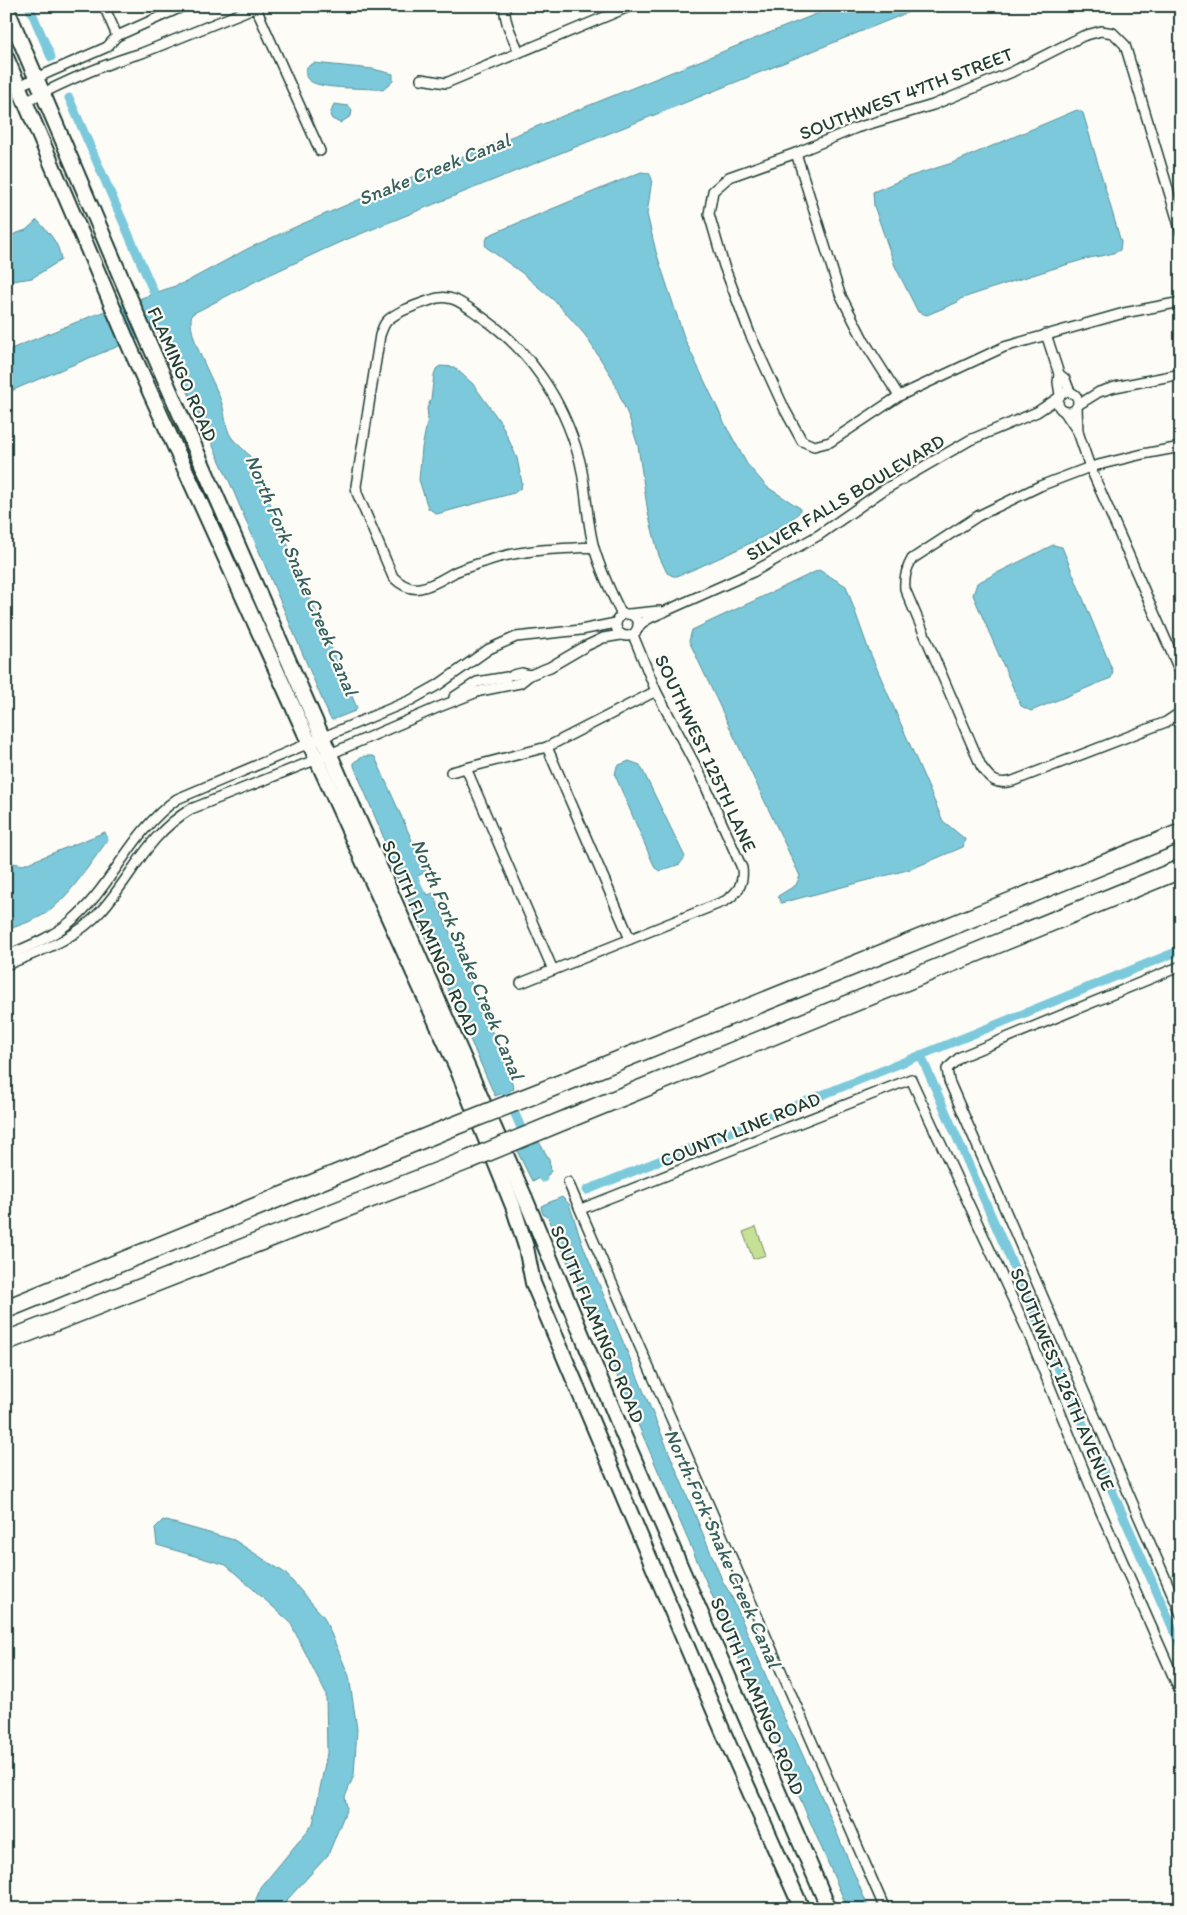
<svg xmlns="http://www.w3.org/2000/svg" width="1187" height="1915" viewBox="0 0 1187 1915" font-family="Itim,sans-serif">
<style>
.green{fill:#c6e096;stroke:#728e65}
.water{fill:#7cc9db;stroke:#579198}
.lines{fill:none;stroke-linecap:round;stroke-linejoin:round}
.canal{stroke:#7cc9db;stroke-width:9}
.street-casing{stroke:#1f3d34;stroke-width:12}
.secondary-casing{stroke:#1f3d34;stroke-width:18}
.highway-casing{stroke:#1f3d34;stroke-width:21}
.street{stroke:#fdfcf7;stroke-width:9}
.secondary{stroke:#fdfcf7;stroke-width:14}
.highway{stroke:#fdfcf7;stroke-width:18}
.highway-bridge-casing{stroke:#1f3d34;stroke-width:21;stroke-linecap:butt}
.highway-bridge{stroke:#fdfcf7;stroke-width:18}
.labels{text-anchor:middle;stroke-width:4.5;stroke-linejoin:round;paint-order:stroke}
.street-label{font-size:19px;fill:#1f3d34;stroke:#fdfcf7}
.water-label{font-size:20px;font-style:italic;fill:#36605e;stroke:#fdfcf7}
</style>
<rect width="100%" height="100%" fill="#fdfcf7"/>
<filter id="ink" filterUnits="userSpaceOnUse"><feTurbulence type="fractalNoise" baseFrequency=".02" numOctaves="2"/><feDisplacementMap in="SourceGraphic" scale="10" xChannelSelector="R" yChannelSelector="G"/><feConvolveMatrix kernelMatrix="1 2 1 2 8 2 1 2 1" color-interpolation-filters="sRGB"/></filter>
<g filter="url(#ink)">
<polygon class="green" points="756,1227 766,1255 753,1259 743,1232"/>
<g class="water">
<path d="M 836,6 L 924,6 L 338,243 L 258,280 L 192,314 C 185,333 214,380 221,401 C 226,413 224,427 232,438 C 237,445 246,450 251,458 L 357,708 L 355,711 L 332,720 L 330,718 L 230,483 L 161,333 L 156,332 C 106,350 56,372 6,393 L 6,351 L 94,315 L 186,282 L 249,248 L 302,224 L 426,171 Z"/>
<path d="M 314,63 L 373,69 L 393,74 L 393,81 L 383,90 C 366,87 323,90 310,81 C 305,78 305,72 307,67 Z"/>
<polygon points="334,104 349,106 352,110 351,116 340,123 332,119 330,115"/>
<path d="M 1077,110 L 1083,113 L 1121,242 L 1120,250 C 1110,256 1094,256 1082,260 C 1041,272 1001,285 960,299 L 958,302 L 927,315 L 918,312 L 895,266 L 874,206 L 873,192 L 908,177 L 952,163 Z"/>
<path d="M 641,172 L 649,173 L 652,179 L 647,214 L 656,252 L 685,340 L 726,426 L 747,464 L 767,487 L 800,508 L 800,511 C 791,527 699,568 677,576 L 673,576 L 667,573 L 659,556 L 648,513 L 638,446 L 630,420 L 612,377 L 585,335 L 558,304 L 522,273 L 486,247 L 485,243 L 488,236 L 494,233 Z"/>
<path d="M 37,220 C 49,233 59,242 61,260 L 32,278 L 6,282 L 6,237 L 26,230 Z"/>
<polygon points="440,366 454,367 473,384 501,423 517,458 522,483 521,488 514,493 437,514 428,508 419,480 422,448 428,418 427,408 431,399 434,375 436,369"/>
<polygon points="1053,545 1062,547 1113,672 1111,678 1031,711 1021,706 973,595 977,583"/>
<polygon points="819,570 846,586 868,648 943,821 965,839 963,847 911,869 781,903 778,896 796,885 800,876 689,641 692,630"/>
<polygon points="364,756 373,756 375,757 426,872 400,884 388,860 383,836 354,766 354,762"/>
<polygon points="629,761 640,765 685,857 680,864 660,871 655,868 615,775 617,766"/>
<path d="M 105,832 L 108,840 C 90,863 74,890 52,909 C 39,919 21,925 6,930 L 6,851 L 13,863 L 23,865 Z"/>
<polygon points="426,892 428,895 433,893 507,1067 514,1089 495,1096 408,899"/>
<polygon points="539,1142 549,1159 551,1171 548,1175 532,1181 517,1151"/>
<polygon points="562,1197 569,1204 584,1248 723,1582 731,1595 788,1727 795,1738 820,1793 869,1909 848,1909 549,1219 543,1214 541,1208 543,1205"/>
<polygon points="163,1520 234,1540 285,1573 324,1617 349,1676 357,1729 354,1775 345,1797 347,1808 328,1855 286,1901 283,1909 252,1909 261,1887 313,1824 327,1753 326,1694 290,1622 226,1565 157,1545 155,1528"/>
</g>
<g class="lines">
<g class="canal">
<polyline points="29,6 51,57"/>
<polyline points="69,98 159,304"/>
<polyline points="410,868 425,904"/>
<polyline points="921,1056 1181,1647"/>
<polyline points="501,1082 543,1178"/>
<polyline points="587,1190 1181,950"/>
</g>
<defs>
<g id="street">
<polyline points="104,6 117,36"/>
<polyline points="255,6 320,151"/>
<path d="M 505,6 C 503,21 514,39 519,52"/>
<polyline points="421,79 446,83 631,6"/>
<polyline points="18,86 107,47 117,36 184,6"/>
<path d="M 25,102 C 62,83 102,64 142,53 L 256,7"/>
<polyline points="796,153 840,294 864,341 899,396"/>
<polyline points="1181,232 1125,45 1113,33 1101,31 1083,36 1012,72 933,105 856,128 796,153 729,177 713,191 709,214 724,266 750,334 785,410 802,441 814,446 830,442 899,396 1004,347 1124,313 1181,302"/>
<polyline points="1046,334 1059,374 1058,382 1060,395"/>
<polyline points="1059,374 1065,379 1070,392"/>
<circle cx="1068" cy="402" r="10"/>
<polyline points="1078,405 1099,392 1115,387 1181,374"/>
<polyline points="1077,407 1078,432"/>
<polyline points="1064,411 1078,432 1090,467 1181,674"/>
<path d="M 1181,447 L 1143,454 L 1090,467 L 1040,486 L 978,516 L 912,559 C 906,569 904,577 905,589 L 981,766 C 990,779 996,786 1013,781 L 1166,722 L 1181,712"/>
<path d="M 594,547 C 557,549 519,549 484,562 C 474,565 464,568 455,572 C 444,578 433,586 420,588 C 409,590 401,585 393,577 L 357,493 L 356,486 L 380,335 C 382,331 383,325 387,321 C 397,311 417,305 431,300 C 450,292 463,304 479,315 C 529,349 563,399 579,458 C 587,487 586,519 594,548 C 601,571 611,593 622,615"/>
<circle cx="627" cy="625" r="11"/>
<polyline points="629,614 659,611"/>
<polyline points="637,630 642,623 650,618 753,572 819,535 882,491 970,440 1037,412 1058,398"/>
<polyline points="513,675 522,673 530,675"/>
<polyline points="454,697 477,682 507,677"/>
<polyline points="547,747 630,939"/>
<polyline points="466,768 553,970"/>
<polyline points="451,772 547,747 656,691"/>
<path d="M 6,956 C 29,946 51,938 70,922 C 113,887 129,833 177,799 L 411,700 L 438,685 L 489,649 L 516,637 L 581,630 L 616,623"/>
<path d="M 6,965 C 40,951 76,939 101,911 C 134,874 147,835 191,809 L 330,754 L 439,707 L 480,691 L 520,683 L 530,675 L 550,667 L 586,646 L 603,638 L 621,635"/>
<polyline points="1181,966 960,1057 947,1069 949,1081 1181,1614"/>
<path d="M 521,983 L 725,901 C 738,893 744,884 742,868 L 701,776 L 656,691 L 633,635"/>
<polyline points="568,1182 885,1909"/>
<polyline points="581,1209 911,1079 1027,1330 1100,1510 1181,1694"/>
</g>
<g id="secondary">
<polyline points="6,7 148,341 525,1198 623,1434 829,1909"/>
<polyline points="6,57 131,350 457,1068 513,1206 526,1247 533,1283 724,1734 802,1909"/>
</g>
<g id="highway">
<polyline points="558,1085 1181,833"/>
<polyline points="570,1118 1181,869"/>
<polyline points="6,1309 454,1126"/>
<polyline points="6,1341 468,1160"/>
</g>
</defs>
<use href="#street" class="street-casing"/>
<use href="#secondary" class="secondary-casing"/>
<use href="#highway" class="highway-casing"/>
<use href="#street" class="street"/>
<use href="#secondary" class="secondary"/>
<use href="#highway" class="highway"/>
<defs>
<g id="highway-bridge">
<polyline points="454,1126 558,1085"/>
<polyline points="468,1160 570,1118"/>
</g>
</defs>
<use href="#highway-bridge" class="highway-bridge-casing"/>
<use href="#highway-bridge" class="highway-bridge"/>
</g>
</g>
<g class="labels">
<g class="street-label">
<text transform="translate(906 93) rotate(-21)" y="7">SOUTHWEST 47TH STREET</text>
<text transform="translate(183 374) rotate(66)" y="7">FLAMINGO ROAD</text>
<text transform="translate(845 497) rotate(-31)" y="7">SILVER FALLS BOULEVARD</text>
<text transform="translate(706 753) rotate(65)" y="7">SOUTHWEST 125TH LANE</text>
<text transform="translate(431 938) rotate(66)" y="7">SOUTH FLAMINGO ROAD</text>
<text transform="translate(740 1129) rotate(-22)" y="7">COUNTY LINE ROAD</text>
<text transform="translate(598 1324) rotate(67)" y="7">SOUTH FLAMINGO ROAD</text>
<text transform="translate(1063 1379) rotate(67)" y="7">SOUTHWEST 126TH AVENUE</text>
<text transform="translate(758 1696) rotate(67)" y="7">SOUTH FLAMINGO ROAD</text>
</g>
<g class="water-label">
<text transform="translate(434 169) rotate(-22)" y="7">Snake Creek Canal</text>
<text transform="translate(302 575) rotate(67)" y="7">North Fork Snake Creek Canal</text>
<text transform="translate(468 959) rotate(67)" y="7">North Fork Snake Creek Canal</text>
<text transform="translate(723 1548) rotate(66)" y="7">North Fork Snake Creek Canal</text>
</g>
</g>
<rect width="1187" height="1915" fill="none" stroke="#fdfcf7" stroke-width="25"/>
<rect x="12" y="12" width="1162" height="1890" fill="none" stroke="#1f3d34" stroke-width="2" filter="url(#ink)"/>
</svg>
